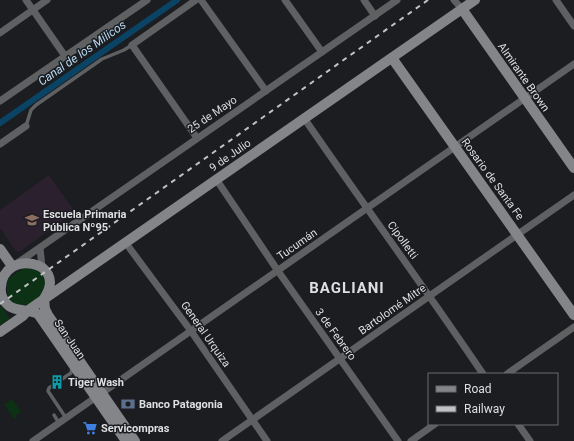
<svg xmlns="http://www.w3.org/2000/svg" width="574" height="441" viewBox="0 0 574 441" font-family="Roboto,sans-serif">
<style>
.education{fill:#2b202e}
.green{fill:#0c3115}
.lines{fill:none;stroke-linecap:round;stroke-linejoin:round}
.canal{stroke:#0a4363;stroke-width:6}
.lane{stroke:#5f6062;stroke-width:3.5}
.street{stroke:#5f6062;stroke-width:7}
.secondary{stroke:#848589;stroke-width:10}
.rail{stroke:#c0c2c6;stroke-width:2;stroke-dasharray:5 5;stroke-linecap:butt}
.labels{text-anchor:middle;stroke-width:3;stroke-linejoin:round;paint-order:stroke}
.street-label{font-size:11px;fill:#dddfe2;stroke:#1b1d21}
.poi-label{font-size:11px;font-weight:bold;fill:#dddfe2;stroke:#1b1d21;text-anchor:start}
.water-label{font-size:12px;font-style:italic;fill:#b7daf3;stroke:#1b1d21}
.district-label{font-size:15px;font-weight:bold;letter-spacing:1px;fill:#dddfe2;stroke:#1b1d21}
</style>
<rect width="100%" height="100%" fill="#1b1d21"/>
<polygon class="education" points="49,175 75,212 19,252 16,251 0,228 0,210"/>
<g class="green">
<path d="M 25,267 L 30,267 L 43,274 C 44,278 46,282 45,286 C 40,310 0,315 8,279 Z"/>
<polygon points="0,305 10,319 0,325"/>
<polygon points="12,399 21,412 16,415 17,418 14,419 4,405"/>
</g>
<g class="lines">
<polyline class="canal" points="0,123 177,0"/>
<g class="lane">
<polyline points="26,126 31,110 36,105 102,59 124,50 132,45"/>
<polyline points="54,415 59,423"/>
<polyline points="66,418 48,391 49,388 71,373 72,367"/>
</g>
<g class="street">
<polyline points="26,0 65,56"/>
<polyline points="196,0 132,45 197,138"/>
<polyline points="201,0 266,91"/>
<polyline points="285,0 322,52"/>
<polyline points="364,0 375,16"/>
<polyline points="454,0 462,9"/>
<polyline points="556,0 574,26"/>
<polyline points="0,33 47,0"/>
<polyline points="0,101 147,0"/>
<path d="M 304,118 C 363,204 425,288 483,374"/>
<polyline points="0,144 26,126"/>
<polyline points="216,179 278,271 398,441"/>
<polyline points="125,242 191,331 267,441"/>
<polyline points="40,248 42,267"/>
<polyline points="16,264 397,0"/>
<polyline points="507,374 574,327"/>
<polyline points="518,424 530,441"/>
<polyline points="33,441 574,64"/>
<polyline points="222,441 574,195"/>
<polyline points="411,441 435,424"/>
</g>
<g class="secondary">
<polyline points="462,9 574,168"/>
<polyline points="392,58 574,315"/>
<polyline points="0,249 12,266"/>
<path d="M 45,297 C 68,260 3,249 1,287 C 0,294 3,301 9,306 C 18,312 29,309 38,314 L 126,441"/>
<polyline points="44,299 45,309 48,315 135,441"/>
<polyline points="0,332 23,316 27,311 475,0"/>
</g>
<polyline class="rail" points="0,304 428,0"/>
</g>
<defs>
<symbol id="school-bare" viewBox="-9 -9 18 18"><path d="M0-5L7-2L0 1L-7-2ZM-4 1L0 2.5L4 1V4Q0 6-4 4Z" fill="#8d6e63" stroke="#1b1d21" stroke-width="2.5" paint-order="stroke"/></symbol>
<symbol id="building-bare" viewBox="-9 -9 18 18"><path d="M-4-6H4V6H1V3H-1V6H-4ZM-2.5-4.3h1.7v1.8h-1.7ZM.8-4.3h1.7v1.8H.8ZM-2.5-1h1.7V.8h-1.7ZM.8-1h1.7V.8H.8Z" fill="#0f9aa8" stroke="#1b1d21" stroke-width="2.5" paint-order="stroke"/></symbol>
<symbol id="bank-bare" viewBox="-9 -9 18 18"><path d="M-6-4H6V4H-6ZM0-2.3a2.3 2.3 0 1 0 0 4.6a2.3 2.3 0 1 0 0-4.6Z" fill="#5c6f8a" stroke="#1b1d21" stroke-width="2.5" paint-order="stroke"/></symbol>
<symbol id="supermarket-bare" viewBox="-9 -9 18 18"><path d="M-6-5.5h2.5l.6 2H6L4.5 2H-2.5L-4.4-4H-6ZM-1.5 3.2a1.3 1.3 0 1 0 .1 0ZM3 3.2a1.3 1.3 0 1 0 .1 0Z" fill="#3f7fe0" stroke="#1b1d21" stroke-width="2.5" paint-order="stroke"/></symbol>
</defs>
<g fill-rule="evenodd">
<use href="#school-bare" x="22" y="210" width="20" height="20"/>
<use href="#building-bare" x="47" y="372" width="20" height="20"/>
<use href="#bank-bare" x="118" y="394" width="20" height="20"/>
<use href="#supermarket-bare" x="80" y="418" width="20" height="20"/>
</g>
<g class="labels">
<g class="street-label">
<text transform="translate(524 77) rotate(55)" y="4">Almirante Brown</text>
<text transform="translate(212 114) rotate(-34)" y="4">25 de Mayo</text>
<text transform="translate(230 155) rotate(-35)" y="4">9 de Julio</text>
<text transform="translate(493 179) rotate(54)" y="4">Rosario de Santa Fe</text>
<text transform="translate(403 240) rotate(54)" y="4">Cipolletti</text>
<text transform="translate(297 244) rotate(-35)" y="4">Tucumán</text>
<text transform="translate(392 309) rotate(-35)" y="4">Bartolomé Mitre</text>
<text transform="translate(206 334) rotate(55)" y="4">General Urquiza</text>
<text transform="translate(336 334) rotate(54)" y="4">3 de Febrero</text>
<text transform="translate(70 339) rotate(55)" y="4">San Juan</text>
</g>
<g class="poi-label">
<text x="43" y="218">Escuela Primaria<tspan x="43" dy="13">Pública Nº95</tspan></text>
<text x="68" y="386">Tiger Wash</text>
<text x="139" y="408">Banco Patagonia</text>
<text x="101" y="432">Servicompras</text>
</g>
<g class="water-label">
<text transform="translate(82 53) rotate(-35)" y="4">Canal de los Milicos</text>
</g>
<g class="district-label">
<text x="347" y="293">BAGLIANI</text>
</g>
</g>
<rect x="428" y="373" width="130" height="52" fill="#1b1d21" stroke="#696b6e"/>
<rect x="436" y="386" width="20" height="6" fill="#848589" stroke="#696b6e"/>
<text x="464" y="393" font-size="12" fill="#dddfe2">Road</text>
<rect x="436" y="406" width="20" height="6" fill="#c0c2c6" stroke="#696b6e"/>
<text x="464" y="413" font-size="12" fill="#dddfe2">Railway</text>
</svg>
